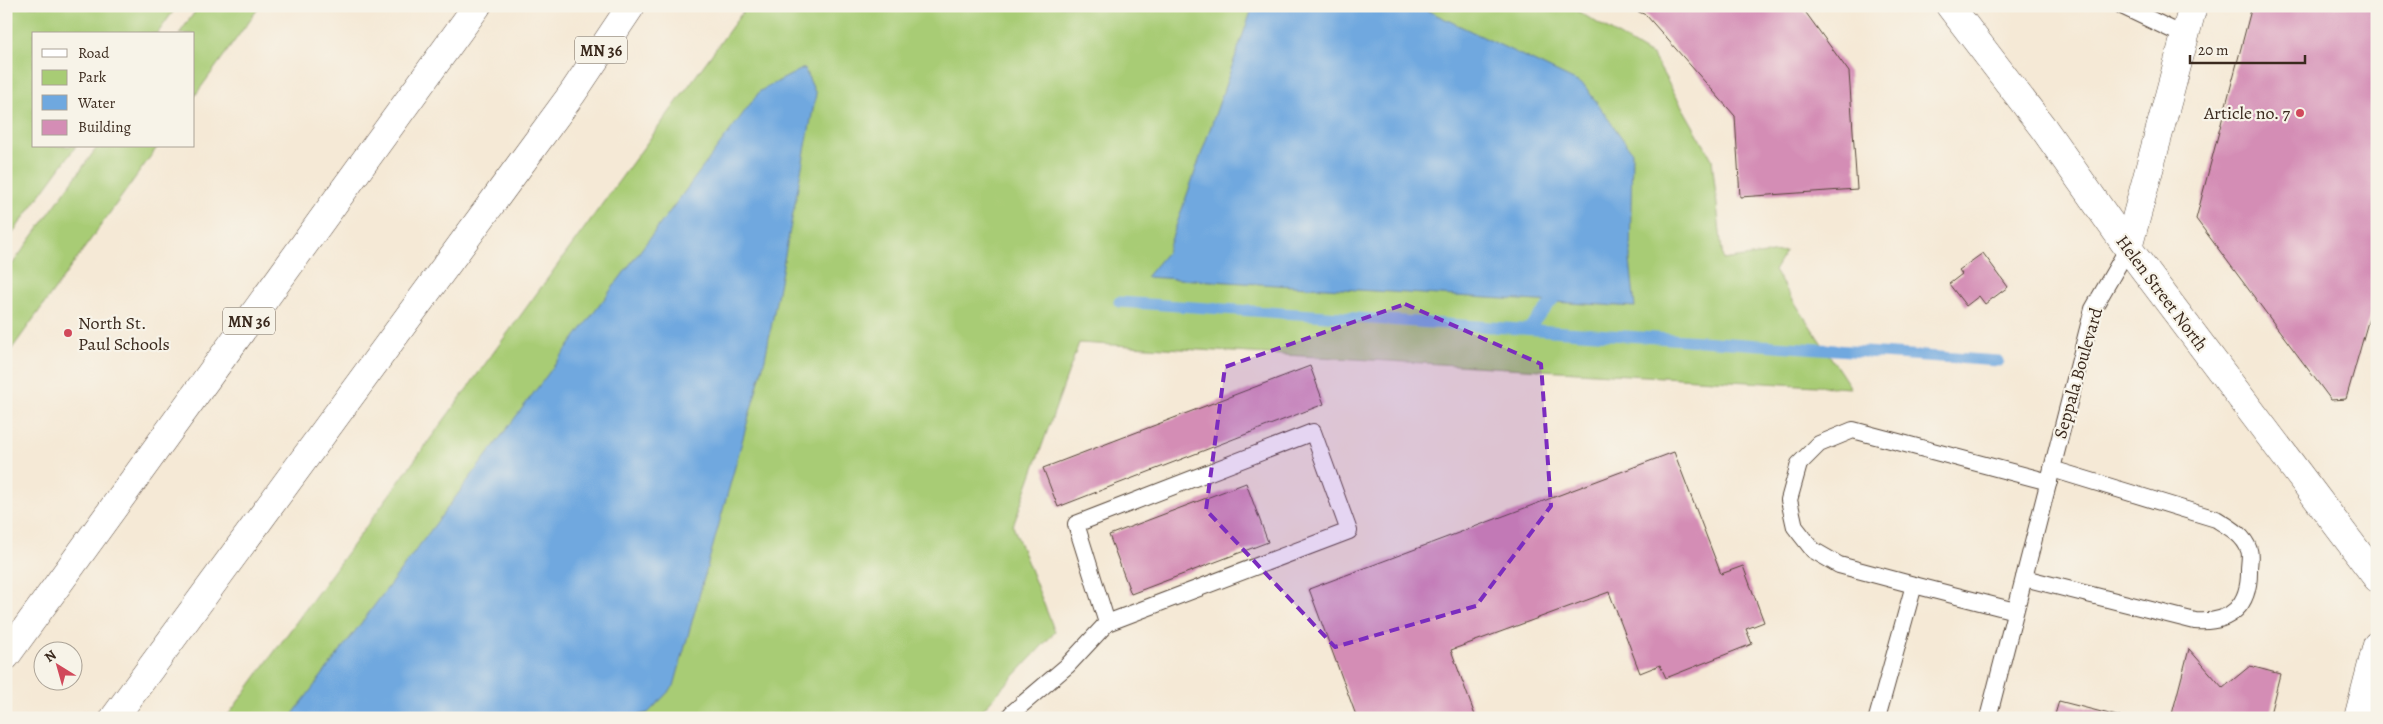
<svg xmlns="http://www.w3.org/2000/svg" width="2383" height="724" viewBox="0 0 2383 724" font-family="Alegreya,serif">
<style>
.green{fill:#a8cc75;stroke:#727b4a}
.water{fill:#6fa8df;stroke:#55697e}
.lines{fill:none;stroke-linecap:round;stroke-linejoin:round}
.stream{stroke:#6fa8df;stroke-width:11}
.building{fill:#d48db5}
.service-casing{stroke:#57473a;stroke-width:18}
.minor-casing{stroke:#57473a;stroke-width:29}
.tertiary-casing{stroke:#57473a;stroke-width:29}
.motorway-casing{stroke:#57473a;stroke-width:29}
.service{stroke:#fff;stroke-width:16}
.minor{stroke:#fff;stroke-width:28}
.tertiary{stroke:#fff;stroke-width:28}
.motorway{stroke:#fff;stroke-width:28}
.marked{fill:#7b2cbf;fill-opacity:0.2;stroke:#7b2cbf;stroke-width:4;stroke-dasharray:10 6;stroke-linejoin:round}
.poi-dot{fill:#d1495b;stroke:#f7f3e8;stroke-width:2}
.labels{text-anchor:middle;stroke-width:4.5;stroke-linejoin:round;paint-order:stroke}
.shield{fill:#f7f3e8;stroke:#73665b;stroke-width:1}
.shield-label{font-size:16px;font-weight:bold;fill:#3b2a1e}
.poi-label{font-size:18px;fill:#3b2a1e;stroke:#f7f3e8;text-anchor:end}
.street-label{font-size:18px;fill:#3b2a1e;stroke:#f7f3e8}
</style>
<rect width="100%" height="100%" fill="#f7f3e8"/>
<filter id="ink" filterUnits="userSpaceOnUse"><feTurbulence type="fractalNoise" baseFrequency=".02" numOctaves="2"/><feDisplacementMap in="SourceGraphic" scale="10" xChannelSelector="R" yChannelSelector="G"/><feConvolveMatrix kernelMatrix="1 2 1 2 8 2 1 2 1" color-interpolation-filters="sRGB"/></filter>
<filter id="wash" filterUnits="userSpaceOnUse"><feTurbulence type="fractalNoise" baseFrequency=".0096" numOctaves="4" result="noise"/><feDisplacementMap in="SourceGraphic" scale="20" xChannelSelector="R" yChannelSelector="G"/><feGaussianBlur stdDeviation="1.12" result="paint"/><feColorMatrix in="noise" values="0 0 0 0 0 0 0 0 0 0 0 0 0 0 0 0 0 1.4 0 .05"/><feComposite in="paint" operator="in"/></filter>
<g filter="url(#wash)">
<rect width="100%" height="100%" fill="#f5e9d6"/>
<g class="green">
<polygon points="6,6 177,6 157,34 34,34 34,146 76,146 6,242"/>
<polygon points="199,6 260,6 194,97 194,34 179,34"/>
<polygon points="747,6 1569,6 1653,56 1712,159 1723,260 1786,251 1774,271 1851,388 1079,343 1013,526 1055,632 984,708 981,718 226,718"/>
<polygon points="98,146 158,146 6,357 6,273"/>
</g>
<g class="water">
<polygon points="1253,6 1418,6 1584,85 1632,152 1630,260 1635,307 1146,277 1167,252"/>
<polygon points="804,68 816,94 765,359 674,686 648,713 623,718 290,718 760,91"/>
</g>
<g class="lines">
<g class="stream">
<polyline points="1119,302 1999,361"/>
<polyline points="1528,329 1562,290"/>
</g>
</g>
<g id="blocks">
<g class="building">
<polygon points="1625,6 1801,6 1849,72 1857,189 1740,197 1735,116 1646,15"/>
<polygon points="2252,6 2377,6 2377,290 2346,399 2331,400 2196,219"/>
<polygon points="1983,253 2008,287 1985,304 1979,296 1966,306 1949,284 1962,274 1959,270"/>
<polygon points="1310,366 1324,404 1058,507 1043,468"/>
<polygon points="1674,452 1721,574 1743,566 1764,622 1746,629 1752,644 1666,678 1660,665 1640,673 1609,592 1451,650 1476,718 1357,718 1309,589"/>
<polygon points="1246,483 1268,542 1131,594 1109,535"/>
<polygon points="2189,649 2223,688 2250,666 2280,674 2269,718 2171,718"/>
<polygon points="2059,701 2121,717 2121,718 2054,718"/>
</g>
</g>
</g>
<g filter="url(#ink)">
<use href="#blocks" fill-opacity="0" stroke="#57473a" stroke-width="1"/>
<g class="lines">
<defs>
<g id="service">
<polyline points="2122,6 2185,36"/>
<path d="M 2024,578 L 2195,621 C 2231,624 2250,605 2249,569 C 2249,564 2251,555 2249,550 C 2244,535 2229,527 2216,519 L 2052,469"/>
<polyline points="1914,585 2015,611"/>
<polyline points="1010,718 1012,713 1067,666 1107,623 1349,531 1313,432 1076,524 1107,623"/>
<polyline points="1877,718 1914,585 1839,565 1813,550 1795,527 1789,500 1799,464 1819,444 1853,430 2049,482"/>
<polyline points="1988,718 2093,309 2128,248"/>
</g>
<g id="minor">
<polyline points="1950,6 2044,129 2128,248 2377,578"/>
<polyline points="2128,248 2193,6"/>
</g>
<polyline id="tertiary" points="2358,718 2377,645"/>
<g id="motorway">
<polyline points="6,656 477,6"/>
<polyline points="114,718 572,94 631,6"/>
</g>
</defs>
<use href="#service" class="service-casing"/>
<use href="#minor" class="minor-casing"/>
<use href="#tertiary" class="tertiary-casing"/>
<use href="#motorway" class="motorway-casing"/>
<use href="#service" class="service"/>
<use href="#minor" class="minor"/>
<use href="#tertiary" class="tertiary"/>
<use href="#motorway" class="motorway"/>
</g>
</g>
<path class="marked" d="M 1405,304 L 1541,364 L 1551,506 L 1476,606 L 1335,647 L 1206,510 L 1225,367 Z"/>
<g class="poi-dot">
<circle cx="2300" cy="113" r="5"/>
<circle cx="68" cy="333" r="5"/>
</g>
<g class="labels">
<g class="shield">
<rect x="575" y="36.5" width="52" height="27" rx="4"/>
<rect x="223" y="307.5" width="52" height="27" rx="4"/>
</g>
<g class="shield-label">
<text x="601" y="56">MN 36</text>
<text x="249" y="327">MN 36</text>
</g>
<g class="poi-label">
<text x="2290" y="119">Article no. 7</text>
<text x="78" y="329" text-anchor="start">North St.<tspan x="78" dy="21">Paul Schools</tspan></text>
</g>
<g class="street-label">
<text transform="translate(2162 293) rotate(53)" y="6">Helen Street North</text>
<text transform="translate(2078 373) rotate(-74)" y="6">Seppala Boulevard</text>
</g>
</g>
<rect width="2383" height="724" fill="none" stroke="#f7f3e8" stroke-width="25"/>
<rect x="32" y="32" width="162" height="115" fill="#f7f3e8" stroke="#aca397"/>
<rect x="42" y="49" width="25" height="8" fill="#ffffff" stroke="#aca397"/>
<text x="78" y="58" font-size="15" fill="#3b2a1e">Road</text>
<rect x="42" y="70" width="25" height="15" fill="#a8cc75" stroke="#aca397"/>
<text x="78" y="82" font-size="15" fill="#3b2a1e">Park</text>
<rect x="42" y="95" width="25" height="15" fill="#6fa8df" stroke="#aca397"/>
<text x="78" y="108" font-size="15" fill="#3b2a1e">Water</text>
<rect x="42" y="120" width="25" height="15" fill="#d48db5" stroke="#aca397"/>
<text x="78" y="132" font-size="15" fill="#3b2a1e">Building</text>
<g transform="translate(58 666) rotate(323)"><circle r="24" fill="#f7f3e8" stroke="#aca397"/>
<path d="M0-4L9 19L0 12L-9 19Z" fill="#d1495b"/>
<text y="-8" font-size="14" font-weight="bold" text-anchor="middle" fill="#3b2a1e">N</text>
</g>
<path d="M2190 55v8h115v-8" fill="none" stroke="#3b2a1e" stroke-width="2.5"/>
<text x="2198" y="55" font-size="15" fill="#3b2a1e" stroke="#f7f3e8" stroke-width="4" paint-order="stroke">20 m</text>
</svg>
